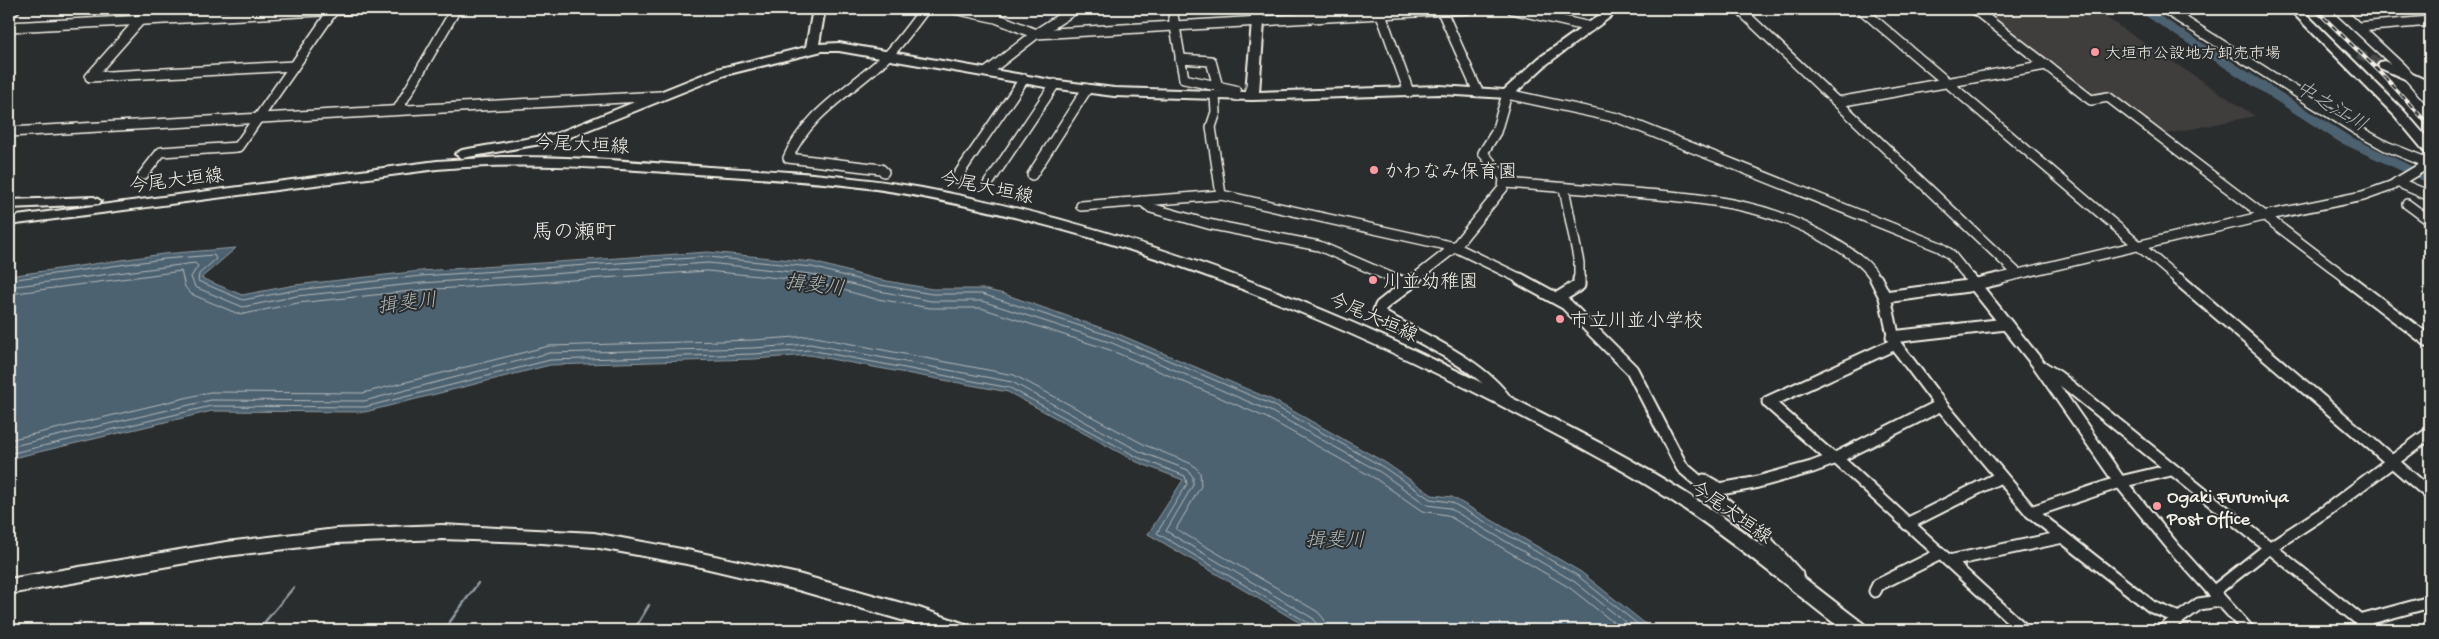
<svg xmlns="http://www.w3.org/2000/svg" width="2439" height="639" viewBox="0 0 2439 639" font-family="'Gochi Hand','Klee One',sans-serif">
<style>
.built{fill:#3f3c3c}
.water{fill:#4e6271;stroke:#909ba1}
.lines{fill:none;stroke-linecap:round;stroke-linejoin:round}
.shore{stroke:#b2b8b8;stroke-width:1}
.stream{stroke:#909ba1;stroke-width:2.5}
.river{fill:#4e6271;fill-rule:evenodd}
.street-tunnel{stroke:#484a4a;stroke-width:9;stroke-dasharray:9 4.5;stroke-linecap:butt}
.street-far1-casing{stroke:#f4f1e8;stroke-width:12}
.street-casing{stroke:#f4f1e8;stroke-width:15}
.secondary-casing{stroke:#f4f1e8;stroke-width:4}
.street-far1{stroke:#2a2d2e;stroke-width:9}
.street{stroke:#2a2d2e;stroke-width:11}
.secondary{fill:#2a2d2e;fill-rule:evenodd}
.rail-casing{stroke:#f4f1e8;stroke-width:4}
.rail{stroke:#2a2d2e;stroke-width:2;stroke-dasharray:6;stroke-linecap:butt}
.poi-dot{fill:#ff9aa2;stroke:#2a2d2e;stroke-width:2}
.labels{text-anchor:middle;stroke-width:4;stroke-linejoin:round;paint-order:stroke}
.far-poi-label{font-size:16px;fill:#f4f1e8;stroke:#2a2d2e;text-anchor:start}
.street-label{font-size:19px;fill:#f4f1e8;stroke:#2a2d2e}
.poi-label{font-size:19px;fill:#f4f1e8;stroke:#2a2d2e;text-anchor:start}
.water-label{font-size:20px;font-style:italic;fill:#b2b8b8;stroke:#2a2d2e}
.quarter-label{font-size:21px;fill:#f4f1e8;stroke:#2a2d2e}
</style>
<rect width="100%" height="100%" fill="#2a2d2e"/>
<filter id="ink" filterUnits="userSpaceOnUse"><feTurbulence type="fractalNoise" baseFrequency=".02" numOctaves="2"/><feDisplacementMap in="SourceGraphic" scale="10" xChannelSelector="R" yChannelSelector="G"/><feConvolveMatrix kernelMatrix="1 2 1 2 8 2 1 2 1" color-interpolation-filters="sRGB"/></filter>
<g filter="url(#ink)">
<polygon class="built" points="1978,9 2093,9 2255,116 2162,135 2111,94 2092,98"/>
<polygon class="water" points="236,248 201,278 242,295 295,285 421,271 708,252 813,262 876,279 932,289 983,289 1004,294 1116,333 1275,401 1386,463 1432,495 1452,497 1581,572 1653,630 1312,630 1148,534 1183,480 1137,462 1008,392 809,355 754,359 550,365 365,412 212,411 9,459 9,276 163,254"/>
<g class="lines">
<g class="shore">
<polyline points="9,280 164,259 214,255 216,259 199,274 198,281 243,300 296,290 421,276 708,257 812,267 875,284 932,294 982,294 1114,337 1273,405 1383,467 1430,499 1451,502 1578,576 1645,630"/>
<polyline points="9,287 195,263 198,266 191,277 195,287 243,307 297,296 422,283 708,263 811,274 874,290 931,301 982,301 1112,343 1270,411 1380,472 1427,505 1449,508 1575,582 1635,630"/>
<polyline points="9,294 181,271 185,287 191,294 236,313 244,314 298,303 422,290 707,271 810,281 872,298 930,308 981,308 1110,350 1267,418 1376,479 1422,511 1447,515 1570,588 1623,630"/>
<polyline points="9,440 210,392 363,393 549,346 753,340 810,336 1014,375 1145,445 1192,464 1200,472 1201,486 1176,529 1318,612 1324,619 1327,630"/>
<polyline points="9,447 211,400 364,401 549,353 753,348 810,344 1012,382 1141,452 1188,470 1193,477 1193,485 1166,531 1314,619 1319,630"/>
<polyline points="9,454 211,406 365,407 550,360 754,354 810,350 1010,388 1139,458 1185,476 1187,484 1157,533 1310,624 1313,630"/>
</g>
<g class="stream">
<polyline points="72,630 80,622"/>
<polyline points="258,630 294,587"/>
<polyline points="444,630 478,583"/>
<polyline points="634,630 649,605"/>
</g>
<polygon class="river" points="2135,9 2149,9 2349,136 2430,175 2430,184 2339,142"/>
<polyline class="street-tunnel" points="2358,54 2384,65"/>
<defs>
<g id="street-far1">
<polyline points="150,9 90,77 294,66"/>
<polyline points="954,9 996,18 1036,34 1075,9"/>
<polyline points="1172,9 1184,79 1235,90 1237,96"/>
<polyline points="1379,9 1409,92"/>
<polyline points="1441,9 1478,92"/>
<polyline points="1512,9 1590,27"/>
<polyline points="1739,9 2018,274"/>
<polyline points="1861,9 2179,280"/>
<polyline points="1974,9 2091,100 2108,97 2349,280"/>
<polyline points="2165,9 2355,129 2386,146 2428,163"/>
<polyline points="2338,9 2401,68 2430,100"/>
<polyline points="9,14 15,9"/>
<polyline points="9,27 360,9"/>
<polyline points="2359,27 2430,21"/>
<polyline points="1180,59 1211,61 1218,87"/>
<polyline points="987,72 1036,34 1467,9"/>
<polyline points="1215,96 1216,112 1211,127 1221,195"/>
<polyline points="1838,102 2046,65"/>
<polyline points="398,109 456,9"/>
<polyline points="9,132 660,96"/>
<path d="M 884,172 L 881,169 L 788,158 C 806,115 847,93 881,62 C 898,47 911,27 925,9"/>
<polyline points="143,175 161,152 238,147 334,9"/>
<polyline points="1032,175 1087,89"/>
<polyline points="956,178 1024,79"/>
<polyline points="2397,182 2430,196"/>
<path d="M 1505,183 C 1548,186 1591,190 1634,193 C 1709,199 1772,203 1837,245 C 1853,255 1868,264 1876,280"/>
<polyline points="988,184 1055,84"/>
<polyline points="1564,188 1579,263 1579,280"/>
<polyline points="1142,201 1151,208 1208,224 1319,246 1397,280"/>
<polyline points="2407,204 2430,221"/>
<polyline points="1081,206 1221,195 1455,247 1523,280"/>
<polyline points="1413,280 1455,247 1503,188 1504,178 1483,153 1496,132 1507,94 1618,118 1940,247 1950,254 1971,280"/>
<polyline points="1993,280 2264,216 2363,196 2391,186 2426,165"/>
</g>
<g id="street">
<polyline points="1394,279 1408,285"/>
<path d="M 1415,279 L 1381,306 L 1379,311 L 1383,317 C 1422,339 1482,365 1507,402"/>
<polyline points="1520,279 1566,304 1632,370 1682,467 1756,530 1797,575"/>
<polyline points="1876,279 1885,297 1895,344 1941,405 2031,512 2152,607 2179,618"/>
<polyline points="1970,279 2039,365 2120,482 2174,548 2248,630"/>
<polyline points="2178,279 2430,494"/>
<polyline points="2347,279 2430,342"/>
<polyline points="1885,297 1968,286 1998,279"/>
<polyline points="1558,298 1579,285 1579,279"/>
<polyline points="1892,337 2006,324"/>
<polyline points="2042,367 2058,377 2372,630"/>
<polyline points="1836,458 2024,630"/>
<polyline points="1833,459 1768,402 1895,344"/>
<polyline points="1704,480 1720,489 1754,483 1812,467 1836,458 1941,405"/>
<polyline points="2031,512 2120,482 2171,470"/>
<polyline points="1907,524 2000,477"/>
<polyline points="1949,561 2063,537"/>
<polyline points="1875,591 1878,585 1940,554"/>
<polyline points="2213,592 2269,548 2326,511 2430,433"/>
<polyline points="2360,621 2430,602"/>
<polyline points="2163,630 2199,604 2219,601"/>
</g>
<g id="secondary">
<polygon points="813,9 825,9 819,44 839,43 1051,80 1114,88 1246,92 1252,22 1250,9 1262,9 1264,22 1259,92 1440,86 1504,90 1539,58 1608,9 1621,9 1547,64 1511,97 1507,98 1440,94 1252,100 1114,96 1051,88 839,51 822,51 725,75 563,140 462,158 455,154 462,150 555,134 717,69 806,47"/>
<polygon points="2289,9 2301,9 2403,110 2430,141 2430,153 2425,152 2395,116"/>
<polygon points="2384,61 2430,82 2430,90 2380,68 2378,65 2380,62"/>
<path d="M 2430,156 L 2430,168 L 2421,168 L 2419,165 C 2423,160 2425,157 2430,156 Z"/>
<path d="M 502,157 C 571,156 640,162 709,167 C 780,171 851,175 922,188 C 1126,226 1319,300 1504,394 C 1568,426 1632,458 1692,497 C 1752,535 1807,581 1864,624 L 1866,630 L 1843,630 C 1791,590 1741,547 1686,510 C 1625,469 1559,436 1494,402 C 1312,309 1123,235 923,197 C 848,182 771,179 695,174 C 609,168 524,161 437,169 L 9,225 L 9,217 L 437,161 Z"/>
<polygon points="94,197 101,201 99,204 9,208 9,200"/>
<polygon points="442,525 594,533 692,551 798,574 919,608 965,624 967,630 936,630 798,590 692,565 594,547 529,542 442,539 336,543 226,556 9,594 9,579 226,542 336,529"/>
</g>
</defs>
<use href="#street-far1" class="street-far1-casing"/>
<use href="#street" class="street-casing"/>
<use href="#secondary" class="secondary-casing"/>
<use href="#street-far1" class="street-far1"/>
<use href="#street" class="street"/>
<use href="#secondary" class="secondary"/>
<defs>
<polyline id="rail" points="2315,9 2382,74 2430,126"/>
</defs>
<use href="#rail" class="rail-casing"/>
<use href="#rail" class="rail"/>
</g>
</g>
<g class="poi-dot">
<circle cx="2095" cy="52" r="5"/>
<circle cx="1374" cy="170" r="5"/>
<circle cx="1373" cy="280" r="5"/>
<circle cx="1560" cy="319" r="5"/>
<circle cx="2157" cy="506" r="5"/>
</g>
<g class="labels">
<g class="far-poi-label">
<text x="2105" y="58">大垣市公設地方卸売市場</text>
</g>
<g class="street-label">
<text transform="translate(582 143) rotate(3)" y="7">今尾大垣線</text>
<text transform="translate(176 179) rotate(-7)" y="7">今尾大垣線</text>
<text transform="translate(987 186) rotate(12)" y="7">今尾大垣線</text>
<text transform="translate(1374 316) rotate(24)" y="7">今尾大垣線</text>
<text transform="translate(1732 511) rotate(35)" y="7">今尾大垣線</text>
</g>
<g class="poi-label">
<text x="1384" y="177">かわなみ保育園</text>
<text x="1383" y="287">川並幼稚園</text>
<text x="1570" y="326">市立川並小学校</text>
<text x="2167" y="502">Ogaki Furumiya<tspan x="2167" dy="22">Post Office</tspan></text>
</g>
<g class="water-label">
<text transform="translate(2332 105) rotate(31)" y="7">中之江川</text>
<text transform="translate(815 284) rotate(7)" y="7">揖斐川</text>
<text transform="translate(407 302) rotate(-7)" y="7">揖斐川</text>
<text x="1335" y="546">揖斐川</text>
</g>
<g class="quarter-label">
<text x="574" y="238">馬の瀬町</text>
</g>
</g>
<rect width="2439" height="639" fill="none" stroke="#2a2d2e" stroke-width="30"/>
<rect x="15" y="15" width="2409" height="609" fill="none" stroke="#f4f1e8" stroke-width="2" filter="url(#ink)"/>
</svg>
